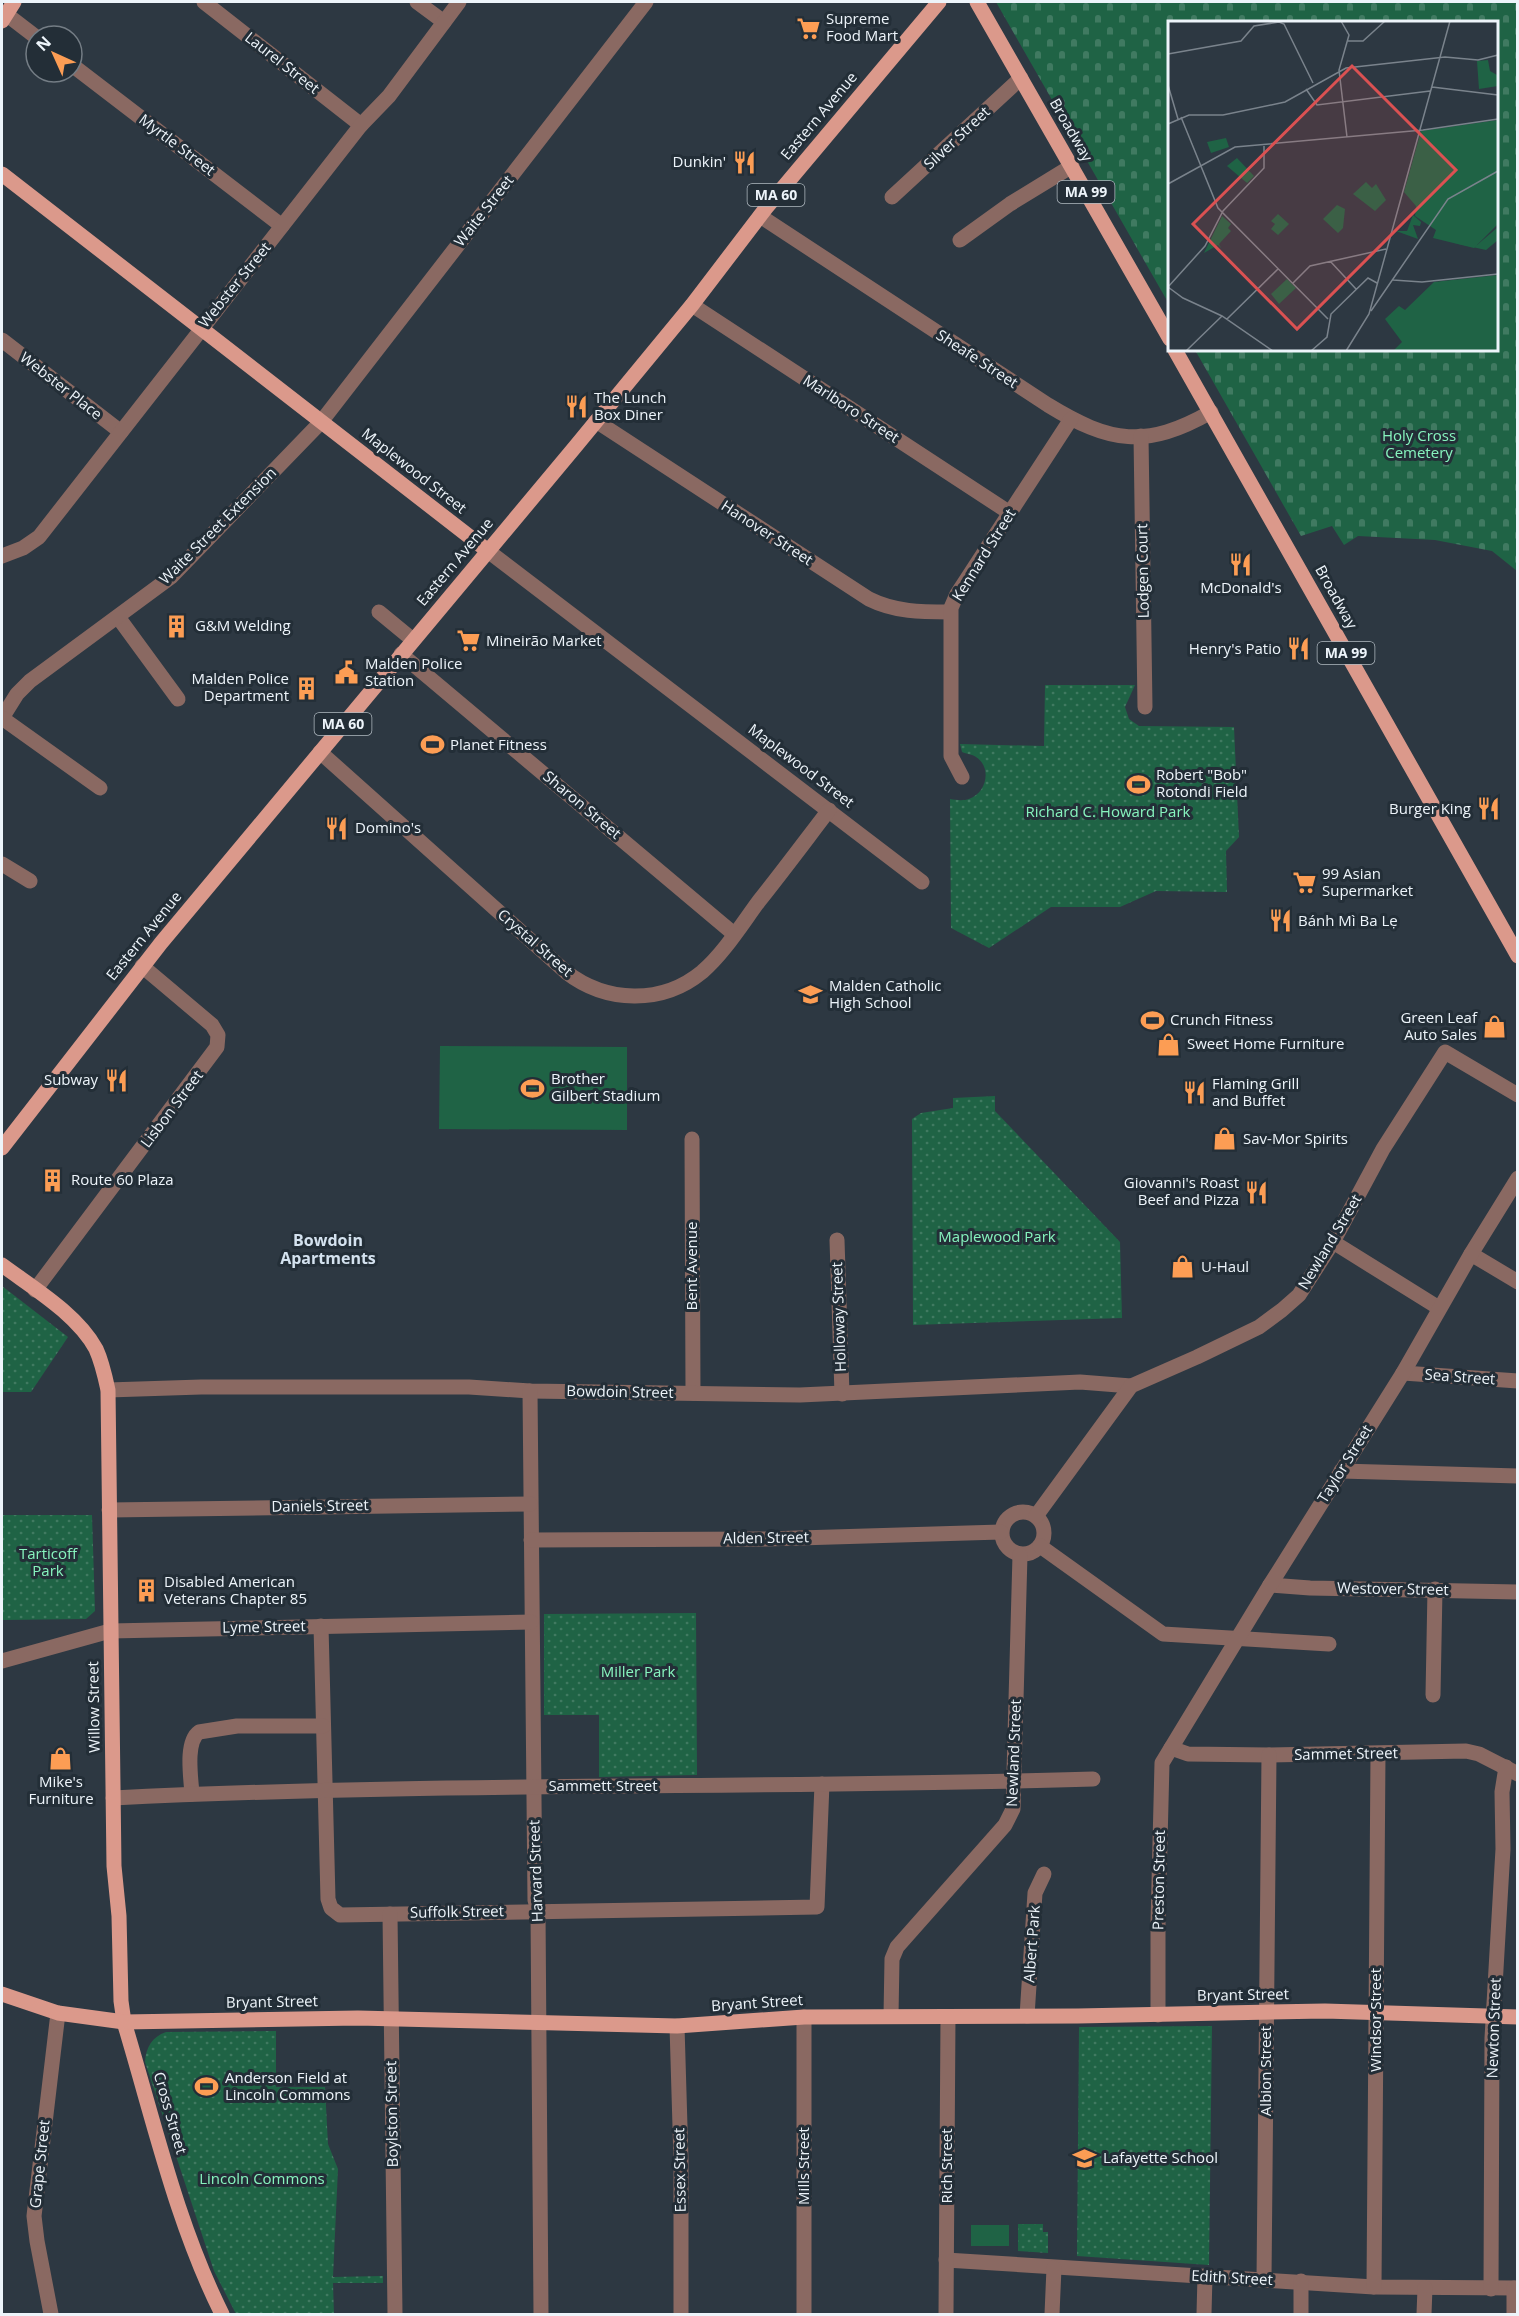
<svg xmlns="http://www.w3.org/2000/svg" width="1519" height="2316" viewBox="0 0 1519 2316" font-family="'Open Sans',sans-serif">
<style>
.green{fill:#1f6345}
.cemetery{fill:url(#cemetery-stones)}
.park{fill:url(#park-dots)}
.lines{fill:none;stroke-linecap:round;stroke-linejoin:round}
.minor{stroke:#8a6962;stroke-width:15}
.major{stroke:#db998b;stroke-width:15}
.labels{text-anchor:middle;stroke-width:6;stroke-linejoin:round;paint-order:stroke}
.shield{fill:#232e37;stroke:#b0b9c0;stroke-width:1.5}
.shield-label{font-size:14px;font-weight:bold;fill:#edf4fa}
.poi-label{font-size:15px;fill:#edf4fa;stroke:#232e37;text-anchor:start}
.street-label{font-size:15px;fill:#edf4fa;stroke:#232e37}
.park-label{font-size:15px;fill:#87f4be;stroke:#232e37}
.neighbourhood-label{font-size:16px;font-weight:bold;fill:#d4e2ef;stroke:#232e37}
.inset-road{fill:none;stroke:#7a838c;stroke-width:1.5}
.view{fill:#db5152;fill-opacity:0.15;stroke:#db5152;stroke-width:3}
.inset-edge{fill:none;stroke:#edf4fa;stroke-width:3}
</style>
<defs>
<pattern id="cemetery-stones" width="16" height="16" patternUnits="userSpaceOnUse" patternTransform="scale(1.5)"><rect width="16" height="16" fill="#1f6345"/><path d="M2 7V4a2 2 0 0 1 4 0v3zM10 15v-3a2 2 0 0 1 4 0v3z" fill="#407a61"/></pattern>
<pattern id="park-dots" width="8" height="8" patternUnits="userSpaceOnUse" patternTransform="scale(1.5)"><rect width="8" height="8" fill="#1f6345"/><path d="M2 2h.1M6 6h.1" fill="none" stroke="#407a61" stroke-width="1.8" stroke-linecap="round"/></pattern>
</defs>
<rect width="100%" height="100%" fill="#2d3842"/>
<g class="green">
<polygon points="440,1046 627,1047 627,1130 439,1129"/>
<rect x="971" y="2225" width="38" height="21"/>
</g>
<polygon class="cemetery" points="996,2 1517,2 1517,571 1492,551 1435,540 1358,536 1344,545 1332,526 1301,536 1195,350 1496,350 1496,22 1170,22 1169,304"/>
<g class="park">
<path d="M 1045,685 L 1135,685 L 1125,707 L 1129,719 L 1139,726 L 1234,727 L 1239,837 L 1226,851 L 1227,892 L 1156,891 L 1120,907 L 1051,907 L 989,948 L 951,928 L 950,799 C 956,800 963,801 969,799 C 987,793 992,767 976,757 C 972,754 967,754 962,752 L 960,744 L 1044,746 Z"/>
<polygon points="995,1096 995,1111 1120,1242 1122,1318 913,1325 912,1119 921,1113 953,1108 953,1098"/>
<polygon points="2,1286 68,1337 31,1392 2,1392"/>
<polygon points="2,1515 92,1515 95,1611 86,1619 2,1620"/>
<polygon points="696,1613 697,1775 599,1777 599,1715 544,1715 544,1614"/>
<polygon points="1212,2026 1209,2265 1077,2256 1079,2027"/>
<path d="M 276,2031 L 276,2087 L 325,2087 L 328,2144 L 338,2169 L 333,2277 L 383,2276 L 383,2283 L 333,2283 L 334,2314 L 236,2314 L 214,2271 L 145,2062 C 146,2047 152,2037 166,2032 Z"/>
<polygon points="1018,2224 1043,2224 1043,2232 1048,2232 1048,2253 1018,2251"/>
</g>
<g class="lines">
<g class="minor">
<polyline points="204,2 361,125"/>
<polyline points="417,2 444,22"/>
<polyline points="6,14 36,37"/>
<polyline points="72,65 282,226"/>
<polyline points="892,197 1021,78"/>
<path d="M 760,216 L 1048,405 C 1110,443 1146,449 1211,412"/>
<polyline points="960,240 1010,204 1072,166"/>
<polyline points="692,305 1010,513"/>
<polyline points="2,340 121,432"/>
<path d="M 596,421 L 869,599 C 895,612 921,612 950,612"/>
<polyline points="1141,436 1145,707"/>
<polyline points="488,551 922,882"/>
<polyline points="2,556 23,548 39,537 361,125 389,96 459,2"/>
<polyline points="379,612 413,640"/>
<polyline points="118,617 178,699"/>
<polyline points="401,654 734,934"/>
<polyline points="2,718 17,694 30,681 171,577 321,422 646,2"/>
<polyline points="2,718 100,788"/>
<path d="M 320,752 L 566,972 C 606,1003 662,1005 702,972 C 724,953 742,924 759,901 C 783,871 806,840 829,810"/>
<polyline points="962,777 951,756 951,608 957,594 1071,419"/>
<polyline points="2,864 30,881"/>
<polyline points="692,1139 693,1393"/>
<polyline points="837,1240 842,1394"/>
<polyline points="1333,1242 1439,1308"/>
<polyline points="1471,1254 1518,1282"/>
<polyline points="35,1290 217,1047 218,1035 212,1025 142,966"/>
<polyline points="1403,1373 1518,1381"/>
<polyline points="108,1390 201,1387 469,1387 530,1391 800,1395 1080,1382 1131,1386"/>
<polyline points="530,1391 535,1900 538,1911 541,2314"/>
<polyline points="1341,1471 1518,1476"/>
<polyline points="109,1510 530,1504"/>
<circle cx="1023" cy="1533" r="21"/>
<polyline points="1036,1516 1131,1386 1197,1357 1259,1327 1282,1310 1299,1295 1333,1242 1383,1149 1445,1052 1518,1095"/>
<polyline points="531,1540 765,1539 1001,1532"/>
<polyline points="1040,1546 1163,1634 1329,1644"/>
<polyline points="1270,1585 1310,1588 1518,1592"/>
<polyline points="321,1626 328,1899 331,1908 340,1915 817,1907 822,1784"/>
<polyline points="2,1661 110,1631 531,1622"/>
<polyline points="1433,1695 1435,1589"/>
<polyline points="1171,1748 1188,1754 1269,1755 1466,1751 1479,1754 1518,1774"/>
<path d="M 192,1794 C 191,1778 185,1742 199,1732 L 237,1726 L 323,1726"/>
<path d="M 113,1798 C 440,1782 767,1789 1093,1779"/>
<polyline points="390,1914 395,2314"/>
<polyline points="1158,2015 1158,1923 1162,1763 1270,1585 1403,1373 1471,1254 1518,1178"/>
<polyline points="891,2016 892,1959 897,1947 1005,1825 1013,1809 1020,1555"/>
<polyline points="1027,2016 1035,1893 1044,1874"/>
<polyline points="677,2026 681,2160 681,2314"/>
<polyline points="946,2260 1374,2287 1518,2288"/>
<polyline points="1264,2280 1269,1755"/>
<polyline points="1374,2287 1378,1754"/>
<polyline points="1514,2288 1514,2314"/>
<polyline points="1491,2289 1492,2038 1503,1849 1502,1792 1506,1767"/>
<polyline points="51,2314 37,2241 34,2216 58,2013"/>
<polyline points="804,2314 804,2017"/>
<polyline points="946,2314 948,2017"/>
<polyline points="1052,2314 1054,2268"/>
<polyline points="1204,2314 1205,2276"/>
<polyline points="1301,2314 1301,2281"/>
<polyline points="1424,2314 1425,2288"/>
</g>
<g class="major">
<polyline points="977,2 1170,339"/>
<polyline points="2,21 14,2"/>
<polyline points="2,174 488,551"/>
<polyline points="1175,350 1518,956"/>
<polyline points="2,1148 161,943 575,447 692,305 766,208 939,2"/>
<path d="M 2,1265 C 33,1288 77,1314 96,1349 C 102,1362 105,1376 108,1390 L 114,1866 L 119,1916 L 121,2001 L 124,2022 C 154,2121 176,2222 222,2314"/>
<polyline points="2,1994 58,2013 124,2022 358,2018 677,2026 804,2017 1078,2016 1325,2011 1518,2017"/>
</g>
</g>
<defs>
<symbol id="supermarket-bare" viewBox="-9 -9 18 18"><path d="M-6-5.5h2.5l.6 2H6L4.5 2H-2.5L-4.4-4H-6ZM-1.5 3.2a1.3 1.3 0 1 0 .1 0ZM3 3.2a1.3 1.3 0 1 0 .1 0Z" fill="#fc9d54" stroke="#232e37" stroke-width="2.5" paint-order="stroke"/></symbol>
<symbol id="restaurant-bare" viewBox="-9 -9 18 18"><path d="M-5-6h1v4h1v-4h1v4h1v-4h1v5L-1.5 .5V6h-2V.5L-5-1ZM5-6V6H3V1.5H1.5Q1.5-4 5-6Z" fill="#fc9d54" stroke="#232e37" stroke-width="2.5" paint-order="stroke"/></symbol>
<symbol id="building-bare" viewBox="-9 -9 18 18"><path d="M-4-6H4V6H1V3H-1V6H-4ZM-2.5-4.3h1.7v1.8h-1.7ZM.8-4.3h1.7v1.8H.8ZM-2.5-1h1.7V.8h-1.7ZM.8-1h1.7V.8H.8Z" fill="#fc9d54" stroke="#232e37" stroke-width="2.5" paint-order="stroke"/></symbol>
<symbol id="civic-bare" viewBox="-9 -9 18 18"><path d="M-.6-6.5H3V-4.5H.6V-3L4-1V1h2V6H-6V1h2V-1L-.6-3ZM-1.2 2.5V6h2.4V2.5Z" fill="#fc9d54" stroke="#232e37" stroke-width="2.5" paint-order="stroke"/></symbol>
<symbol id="stadium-bare" viewBox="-9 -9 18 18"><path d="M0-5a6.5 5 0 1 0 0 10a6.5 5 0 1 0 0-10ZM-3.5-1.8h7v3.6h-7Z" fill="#fc9d54" stroke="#232e37" stroke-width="2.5" paint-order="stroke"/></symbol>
<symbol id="school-bare" viewBox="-9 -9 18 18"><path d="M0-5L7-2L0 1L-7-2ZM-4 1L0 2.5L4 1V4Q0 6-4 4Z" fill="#fc9d54" stroke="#232e37" stroke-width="2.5" paint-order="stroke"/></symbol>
<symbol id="shop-bare" viewBox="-9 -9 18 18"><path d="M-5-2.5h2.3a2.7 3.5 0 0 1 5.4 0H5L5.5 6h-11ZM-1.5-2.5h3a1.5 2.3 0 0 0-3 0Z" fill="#fc9d54" stroke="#232e37" stroke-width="2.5" paint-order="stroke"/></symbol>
</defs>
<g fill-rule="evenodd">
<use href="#supermarket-bare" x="792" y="12" width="33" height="33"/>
<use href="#restaurant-bare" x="728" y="146" width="33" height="33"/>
<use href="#restaurant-bare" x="560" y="390" width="33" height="33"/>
<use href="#restaurant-bare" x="1224" y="548" width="33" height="33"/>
<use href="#building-bare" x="160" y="610" width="33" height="33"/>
<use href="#supermarket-bare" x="452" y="624" width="33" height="33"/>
<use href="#restaurant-bare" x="1282" y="632" width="33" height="33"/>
<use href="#civic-bare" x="330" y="656" width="33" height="33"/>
<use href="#building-bare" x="290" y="672" width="33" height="33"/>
<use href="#stadium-bare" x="416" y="728" width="33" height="33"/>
<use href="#stadium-bare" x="1122" y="768" width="33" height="33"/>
<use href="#restaurant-bare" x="1472" y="792" width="33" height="33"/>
<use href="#restaurant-bare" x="320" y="812" width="33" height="33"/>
<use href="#supermarket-bare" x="1288" y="866" width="33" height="33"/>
<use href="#restaurant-bare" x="1264" y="904" width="33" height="33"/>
<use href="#school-bare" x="794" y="978" width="33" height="33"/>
<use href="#stadium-bare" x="1136" y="1004" width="33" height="33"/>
<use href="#shop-bare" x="1478" y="1010" width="33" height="33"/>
<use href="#shop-bare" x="1152" y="1028" width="33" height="33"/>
<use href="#restaurant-bare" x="100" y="1064" width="33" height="33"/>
<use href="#stadium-bare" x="516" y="1072" width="33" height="33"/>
<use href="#restaurant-bare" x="1178" y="1076" width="33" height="33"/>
<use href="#shop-bare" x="1208" y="1122" width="33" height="33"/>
<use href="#building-bare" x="36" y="1164" width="33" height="33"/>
<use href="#restaurant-bare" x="1240" y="1176" width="33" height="33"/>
<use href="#shop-bare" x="1166" y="1250" width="33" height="33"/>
<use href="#building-bare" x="130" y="1574" width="33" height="33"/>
<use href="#shop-bare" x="44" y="1742" width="33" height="33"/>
<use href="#stadium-bare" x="190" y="2070" width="33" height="33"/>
<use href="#school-bare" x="1068" y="2142" width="33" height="33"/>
</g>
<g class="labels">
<g class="shield">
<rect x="1057.5" y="181" width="57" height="22" rx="4.5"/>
<rect x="747.5" y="184" width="57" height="22" rx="4.5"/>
<rect x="1317.5" y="642" width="57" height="22" rx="4.5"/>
<rect x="314.5" y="713" width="57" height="22" rx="4.5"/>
</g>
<g class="shield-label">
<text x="1086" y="197">MA 99</text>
<text x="776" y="200">MA 60</text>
<text x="1346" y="658">MA 99</text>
<text x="343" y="729">MA 60</text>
</g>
<g class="poi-label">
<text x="826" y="24">Supreme<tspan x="826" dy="17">Food Mart</tspan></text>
<text x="726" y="167" text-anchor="end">Dunkin'</text>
<text x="594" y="403">The Lunch<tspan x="594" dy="17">Box Diner</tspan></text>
<text x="1241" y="593" text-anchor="middle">McDonald's</text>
<text x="195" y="631">G&amp;M Welding</text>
<text x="486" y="646">Mineirão Market</text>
<text x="1281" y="654" text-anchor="end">Henry's Patio</text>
<text x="365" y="669">Malden Police<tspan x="365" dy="17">Station</tspan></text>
<text x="289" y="684" text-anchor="end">Malden Police<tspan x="289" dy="17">Department</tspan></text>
<text x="450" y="750">Planet Fitness</text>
<text x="1156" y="780">Robert "Bob"<tspan x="1156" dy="17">Rotondi Field</tspan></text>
<text x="1471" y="814" text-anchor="end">Burger King</text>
<text x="355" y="833">Domino's</text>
<text x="1322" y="879">99 Asian<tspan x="1322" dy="17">Supermarket</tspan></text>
<text x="1298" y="926">Bánh Mì Ba Lẹ</text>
<text x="829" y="991">Malden Catholic<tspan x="829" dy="17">High School</tspan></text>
<text x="1477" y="1023" text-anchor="end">Green Leaf<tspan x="1477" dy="17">Auto Sales</tspan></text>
<text x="1170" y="1025">Crunch Fitness</text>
<text x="1187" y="1049">Sweet Home Furniture</text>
<text x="551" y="1084">Brother<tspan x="551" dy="17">Gilbert Stadium</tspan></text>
<text x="98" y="1085" text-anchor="end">Subway</text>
<text x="1212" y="1089">Flaming Grill<tspan x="1212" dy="17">and Buffet</tspan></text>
<text x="1243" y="1144">Sav-Mor Spirits</text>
<text x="71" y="1185">Route 60 Plaza</text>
<text x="1239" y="1188" text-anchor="end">Giovanni's Roast<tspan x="1239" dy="17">Beef and Pizza</tspan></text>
<text x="1201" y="1272">U-Haul</text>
<text x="164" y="1587">Disabled American<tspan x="164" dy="17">Veterans Chapter 85</tspan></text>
<text x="61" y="1787" text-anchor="middle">Mike's<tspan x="61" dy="17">Furniture</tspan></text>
<text x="225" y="2083">Anderson Field at<tspan x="225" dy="17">Lincoln Commons</tspan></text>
<text x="1103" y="2163">Lafayette School</text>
</g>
<g class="street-label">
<text transform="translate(282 63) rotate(38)" y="5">Laurel Street</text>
<text transform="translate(819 116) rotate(-50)" y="5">Eastern Avenue</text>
<text transform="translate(1071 130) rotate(60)" y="5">Broadway</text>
<text transform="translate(957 138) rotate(-43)" y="5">Silver Street</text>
<text transform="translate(177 145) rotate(37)" y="5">Myrtle Street</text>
<text transform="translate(484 211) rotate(-52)" y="5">Waite Street</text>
<text transform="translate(235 285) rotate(-51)" y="5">Webster Street</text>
<text transform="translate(977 359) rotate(33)" y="5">Sheafe Street</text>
<text transform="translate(61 386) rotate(38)" y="5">Webster Place</text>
<text transform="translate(851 409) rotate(33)" y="5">Marlboro Street</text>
<text transform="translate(414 471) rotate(38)" y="5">Maplewood Street</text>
<text transform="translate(218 526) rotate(-45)" y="5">Waite Street Extension</text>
<text transform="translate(767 533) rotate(33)" y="5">Hanover Street</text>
<text transform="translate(984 555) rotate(-58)" y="5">Kennard Street</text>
<text transform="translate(455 562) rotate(-50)" y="5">Eastern Avenue</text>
<text transform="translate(1143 571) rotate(-91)" y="5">Lodgen Court</text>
<text transform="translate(1336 597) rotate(61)" y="5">Broadway</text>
<text transform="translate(801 766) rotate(37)" y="5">Maplewood Street</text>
<text transform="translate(582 805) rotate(40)" y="5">Sharon Street</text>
<text transform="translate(144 936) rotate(-51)" y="5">Eastern Avenue</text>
<text transform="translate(535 943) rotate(41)" y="5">Crystal Street</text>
<text transform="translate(172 1109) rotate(-53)" y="5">Lisbon Street</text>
<text transform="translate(1330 1242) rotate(-59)" y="5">Newland Street</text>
<text transform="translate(692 1266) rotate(-90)" y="5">Bent Avenue</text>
<text transform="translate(839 1317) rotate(-92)" y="5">Holloway Street</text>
<text transform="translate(1460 1377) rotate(4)" y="5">Sea Street</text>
<text transform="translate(620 1392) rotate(1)" y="5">Bowdoin Street</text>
<text transform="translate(1345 1464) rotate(-58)" y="5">Taylor Street</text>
<text transform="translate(320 1506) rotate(-1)" y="5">Daniels Street</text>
<text transform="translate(766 1538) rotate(-1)" y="5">Alden Street</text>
<text transform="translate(1393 1589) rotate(1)" y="5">Westover Street</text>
<text transform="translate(264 1627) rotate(-1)" y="5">Lyme Street</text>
<text transform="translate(94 1707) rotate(-91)" y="5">Willow Street</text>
<text transform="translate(1014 1753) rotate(-88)" y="5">Newland Street</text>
<text transform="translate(1346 1754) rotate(-1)" y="5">Sammet Street</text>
<text x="603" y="1791">Sammett Street</text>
<text transform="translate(536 1871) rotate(-92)" y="5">Harvard Street</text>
<text transform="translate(1159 1880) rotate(-89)" y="5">Preston Street</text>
<text transform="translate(457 1912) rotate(-1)" y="5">Suffolk Street</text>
<text transform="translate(1032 1944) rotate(-86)" y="5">Albert Park</text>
<text transform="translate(1243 1995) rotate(-1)" y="5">Bryant Street</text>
<text transform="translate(272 2002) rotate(-1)" y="5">Bryant Street</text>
<text transform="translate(757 2003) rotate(-4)" y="5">Bryant Street</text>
<text transform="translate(1376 2020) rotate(-90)" y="5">Windsor Street</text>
<text transform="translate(1494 2028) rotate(-88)" y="5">Newton Street</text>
<text transform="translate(1266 2071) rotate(-90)" y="5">Albion Street</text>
<text transform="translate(170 2113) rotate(74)" y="5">Cross Street</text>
<text transform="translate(392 2114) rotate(-91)" y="5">Boylston Street</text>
<text transform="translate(40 2164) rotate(-84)" y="5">Grape Street</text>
<text transform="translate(804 2166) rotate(-90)" y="5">Mills Street</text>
<text transform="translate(947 2166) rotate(-90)" y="5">Rich Street</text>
<text transform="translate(680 2170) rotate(-91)" y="5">Essex Street</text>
<text transform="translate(1232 2278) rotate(3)" y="5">Edith Street</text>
</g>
<g class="park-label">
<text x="1419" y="441">Holy Cross<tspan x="1419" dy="17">Cemetery</tspan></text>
<text x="1108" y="817">Richard C. Howard Park</text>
<text x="997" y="1242">Maplewood Park</text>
<text x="48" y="1559">Tarticoff<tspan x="48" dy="17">Park</tspan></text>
<text x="638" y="1677">Miller Park</text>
<text x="262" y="2184">Lincoln Commons</text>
</g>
<g class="neighbourhood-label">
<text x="328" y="1246">Bowdoin<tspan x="328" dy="18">Apartments</tspan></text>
</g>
</g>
<g transform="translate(1168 21)">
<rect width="330" height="330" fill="#2d3842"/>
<path d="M 58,117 L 61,126 L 43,132 L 39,121 Z" fill="#1f6345"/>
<path d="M 245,194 L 253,201 L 252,205 L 245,204 L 250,218 L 228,210 L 239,210 Z" fill="#1f6345"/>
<path d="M 330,206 L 330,219 L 318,229 L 286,222 L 309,224 Z" fill="#1f6345"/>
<path d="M 330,99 L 330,203 L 306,227 L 265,217 L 268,209 L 247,195 L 248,185 L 236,171 L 253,110 ZM 330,254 L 330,330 L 225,330 L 234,321 L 217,298 L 231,285 L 237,289 L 266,261 Z" fill="#1f6345"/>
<path d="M 320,39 L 322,50 L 329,54 L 330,65 L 311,68 L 309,40 ZM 69,137 L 86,155 L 79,162 L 59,145 ZM 198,161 L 204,167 L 208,163 L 218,179 L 207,190 L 185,173 ZM 169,184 L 177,188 L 175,207 L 170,212 L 155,198 ZM 110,193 L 121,203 L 110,214 L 103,208 L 107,203 L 103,200 ZM 54,195 L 63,203 L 60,207 L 63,210 L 51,223 L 53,227 L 50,224 L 36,232 ZM 119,258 L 128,267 L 111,283 L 103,273 Z" fill="#1f6345"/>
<path class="inset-road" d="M 173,0 L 181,14 L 171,49 L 179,116M 180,20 L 195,20 L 217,0M 0,33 L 73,20 L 86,5 L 111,1 L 116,3 L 145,62M 0,64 L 10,98M 264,66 L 330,74M 138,68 L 149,84 L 262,70M 13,96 L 50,187 L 160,298M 0,103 L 21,94 L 55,94 L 117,81 L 178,47 L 277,36 L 310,39 L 330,34M 0,163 L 67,126 L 255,109 L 330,98M 162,240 L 188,268M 225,259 L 254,261 L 330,253M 125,262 L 142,245 L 218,228M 0,266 L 37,225 L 55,190 L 96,147 L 96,125M 0,266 L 15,277 L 54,295 L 105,330M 203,290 L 280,178 L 330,150M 59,298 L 110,248M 18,330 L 54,295M 143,330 L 159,316 L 163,293 L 200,257 L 209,262M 178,330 L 201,293 L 282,0"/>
<path class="view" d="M 184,45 L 288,149 L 129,308 L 25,203 Z"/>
<rect width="330" height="330" class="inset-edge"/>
</g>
<rect width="1519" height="2316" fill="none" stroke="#edf4fa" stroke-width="6"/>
<g transform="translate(54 54) rotate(315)"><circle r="28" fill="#232e37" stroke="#747d85" stroke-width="1.5"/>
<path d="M0-4.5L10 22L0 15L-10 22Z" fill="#fc9d54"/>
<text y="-9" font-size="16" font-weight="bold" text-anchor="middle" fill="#edf4fa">N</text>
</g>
</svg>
